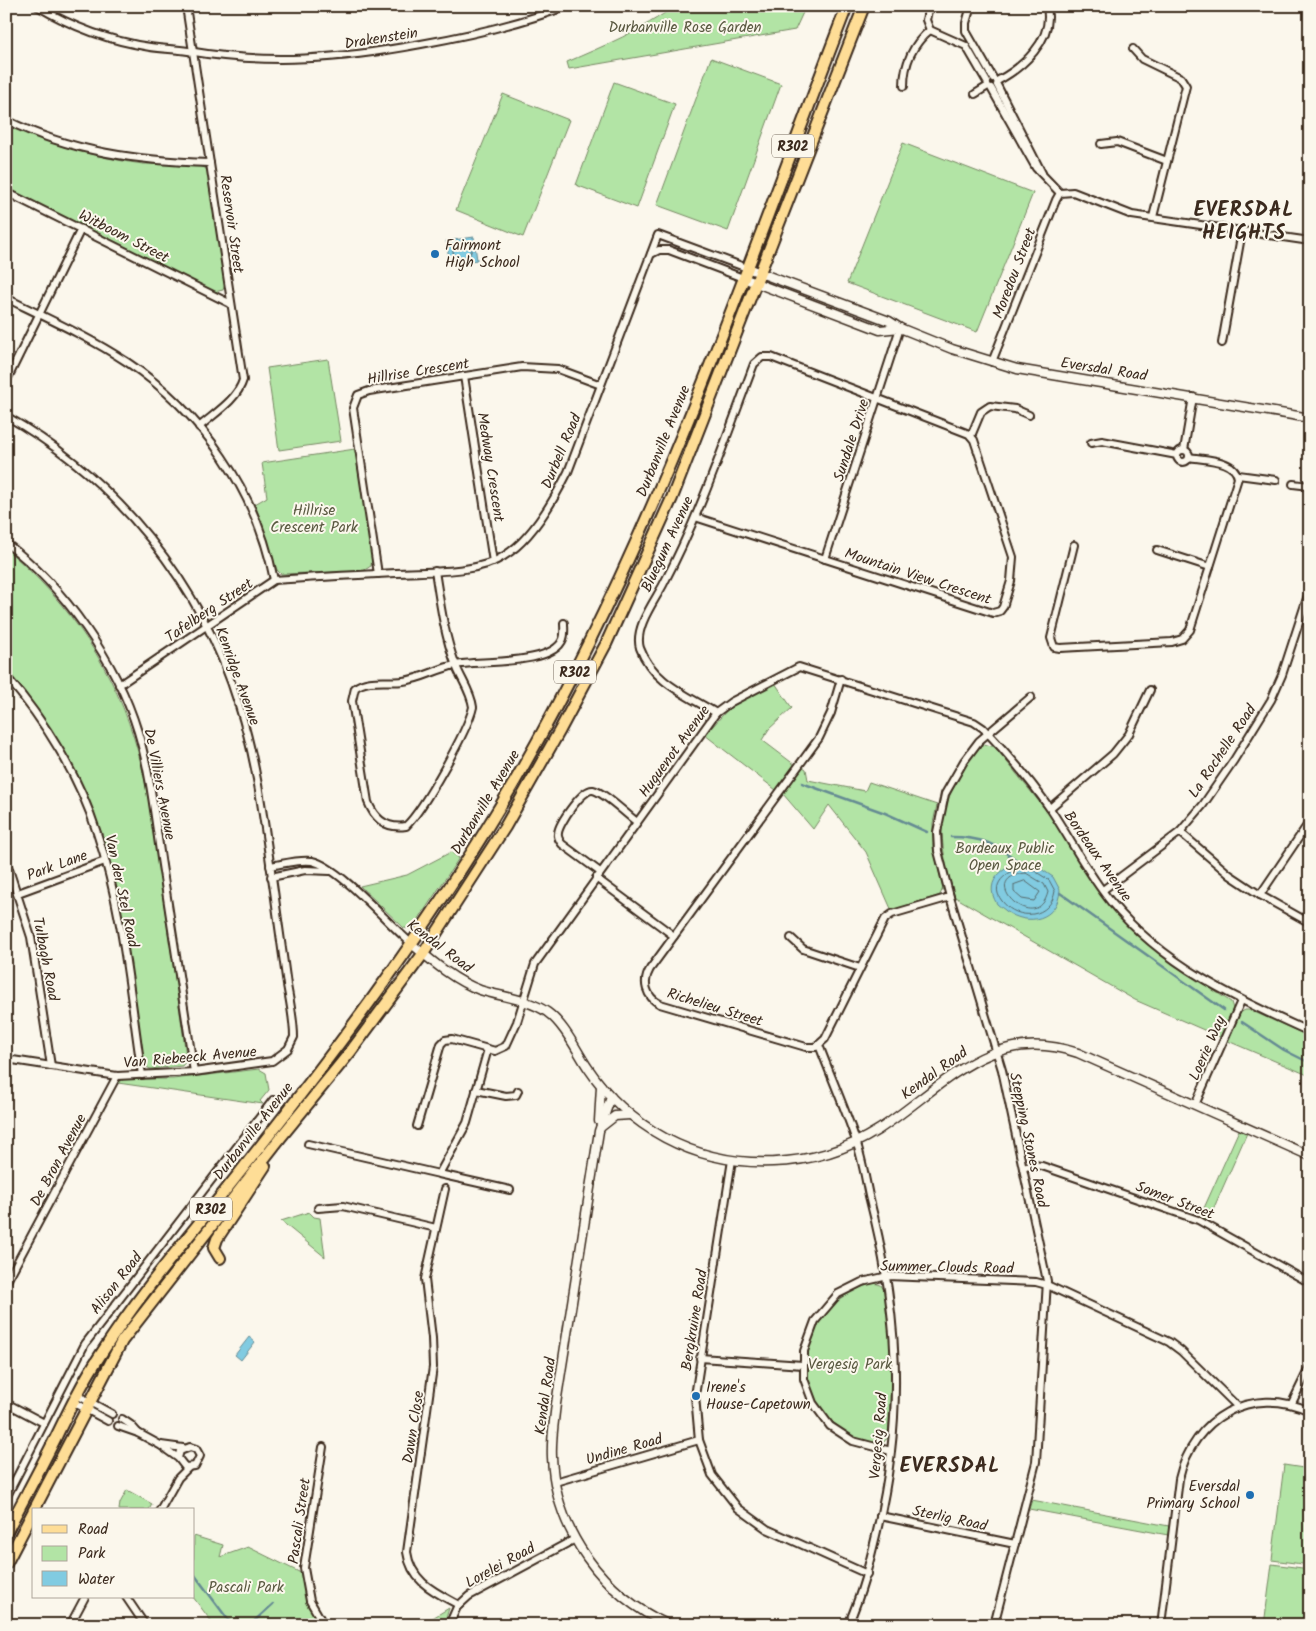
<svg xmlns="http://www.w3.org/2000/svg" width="1316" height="1631" viewBox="0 0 1316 1631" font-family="Kalam,sans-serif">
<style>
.green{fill:#b2e4a5;stroke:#768762}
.water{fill:#81cbe1;stroke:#658b93}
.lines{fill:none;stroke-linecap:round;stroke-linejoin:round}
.shore{stroke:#576a6c;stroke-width:1}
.stream{stroke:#658b93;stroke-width:2.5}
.minor-casing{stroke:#3b2a1e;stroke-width:10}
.tertiary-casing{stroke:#3b2a1e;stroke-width:11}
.primary-casing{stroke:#3b2a1e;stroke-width:14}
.minor{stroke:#fbf7ec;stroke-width:6}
.tertiary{stroke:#fbf7ec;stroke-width:8}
.primary{stroke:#fedd96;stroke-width:10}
.poi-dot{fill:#1f6fb2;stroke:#fbf7ec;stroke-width:2}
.labels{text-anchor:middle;stroke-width:4;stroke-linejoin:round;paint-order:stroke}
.shield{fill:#fbf7ec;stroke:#75685c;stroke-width:1}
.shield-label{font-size:14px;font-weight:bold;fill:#3b2a1e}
.park-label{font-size:15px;fill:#595840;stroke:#fbf7ec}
.street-label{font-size:15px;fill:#3b2a1e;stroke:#fbf7ec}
.poi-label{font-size:15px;fill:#3b2a1e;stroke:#fbf7ec;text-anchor:start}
.district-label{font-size:20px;font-weight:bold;letter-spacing:1px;fill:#3b2a1e;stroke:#fbf7ec}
</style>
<rect width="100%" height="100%" fill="#fbf7ec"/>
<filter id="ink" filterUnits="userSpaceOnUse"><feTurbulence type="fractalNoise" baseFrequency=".02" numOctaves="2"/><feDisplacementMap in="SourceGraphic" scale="10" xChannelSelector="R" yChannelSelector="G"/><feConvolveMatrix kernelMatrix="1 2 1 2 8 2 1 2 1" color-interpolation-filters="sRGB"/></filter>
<g filter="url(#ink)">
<g class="green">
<path d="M 675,6 L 806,6 L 795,30 L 569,69 L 567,62 C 604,46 642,30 675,6 Z"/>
<polygon points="711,58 781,84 728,231 657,205"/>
<polygon points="614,82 675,104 637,208 576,185"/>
<polygon points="503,94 569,120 523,237 456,210"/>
<path d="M 6,123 C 50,144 95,158 143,164 C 159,165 193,163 205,168 L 208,172 L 225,284 L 223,290 L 214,292 L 6,188 Z"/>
<polygon points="903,143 1033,193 977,332 847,283"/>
<polygon points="328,359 341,441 279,450 267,368"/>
<polygon points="355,449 372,557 371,566 363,571 281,574 277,570 255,504 267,497 262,463"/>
<path d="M 6,549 C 70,603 116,671 138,752 C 149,791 153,832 159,872 C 168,931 177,989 185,1048 L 186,1061 L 182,1066 L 150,1069 L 144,1065 L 123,925 L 115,882 L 104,842 L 88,801 L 59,745 L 39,712 L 6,671 Z"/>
<polygon points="775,683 792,708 769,729 762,740 795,765 776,790 705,735 729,708"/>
<path d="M 984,744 L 995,747 L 1049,814 L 1108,904 L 1165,958 L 1231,1002 L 1233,1009 L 1220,1037 L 1135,1000 L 955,897 C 934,829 937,805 979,747 Z"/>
<polygon points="803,767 806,769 808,780 865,791 869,782 937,805 933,823 933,847 943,888 940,895 892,911 866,852 829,805 813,829 783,794"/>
<polygon points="451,852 459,858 412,929 404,928 360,886 407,875"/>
<polygon points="1245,1010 1250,1010 1310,1037 1310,1076 1228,1041 1240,1013"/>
<polygon points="259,1069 266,1073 269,1090 260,1101 263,1104 118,1083 124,1079 173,1079"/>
<polygon points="1239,1130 1247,1133 1208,1221 1200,1217"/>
<polygon points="309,1212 314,1217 320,1218 325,1257 281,1221"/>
<path d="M 874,1283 L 881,1285 L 885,1292 L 892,1363 L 888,1437 L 883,1443 L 878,1445 C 864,1441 851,1438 840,1428 C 782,1384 806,1300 874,1283 Z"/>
<polygon points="1284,1465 1310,1469 1310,1565 1272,1560"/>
<polygon points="127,1490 152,1504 149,1510 119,1510 120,1503"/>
<polygon points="1032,1500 1169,1526 1168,1535 1029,1509"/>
<polygon points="194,1536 223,1545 220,1557 248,1547 301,1573 307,1602 320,1625 214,1625 193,1597"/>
<polygon points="1272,1564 1310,1569 1310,1625 1264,1625"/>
<polygon points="449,1608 444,1625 421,1625"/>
</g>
<g class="water">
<polygon points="474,237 477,260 450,264 446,241"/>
<path d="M 1029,861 L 1053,877 L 1060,890 C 1058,920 1028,927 1006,911 C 1004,909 999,906 997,904 C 981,879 1008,863 1029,861 Z"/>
<polygon points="249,1337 255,1342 241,1360 235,1355"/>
</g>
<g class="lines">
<g class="shore">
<circle cx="462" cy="251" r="9"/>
<path d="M 1028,867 L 1049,880 L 1055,891 C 1051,918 1018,922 1002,901 C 987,882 1012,868 1028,867 Z"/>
<path d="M 1026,873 L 1044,884 L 1048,892 C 1037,938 973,877 1026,873 Z"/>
<polygon points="1025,881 1040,892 1034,901 1022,899 1014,892 1014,885"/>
</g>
<g class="stream">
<polyline points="802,783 885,813 927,832"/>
<path d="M 951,837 C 982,837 995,844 1019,862"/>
<polyline points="1060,893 1224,1010"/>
<polyline points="1242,1022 1284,1050 1310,1063"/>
<polyline points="194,1574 232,1625"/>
<polyline points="250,1625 273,1604"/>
</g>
<defs>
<g id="minor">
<path d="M 37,6 C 72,27 110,41 150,47 C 163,49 175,49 188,51 C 269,65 341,59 421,44 C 472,35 519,24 567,6"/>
<path d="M 186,6 L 243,380 C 237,400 215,413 199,427"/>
<polyline points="929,6 926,20 930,30 966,46 987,82"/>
<polyline points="971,6 966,23 966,31 993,78"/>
<polyline points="1133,49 1142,59 1181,78 1186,86 1153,217"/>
<path d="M 997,81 C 1022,68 1054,40 1047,8"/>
<polyline points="997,85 1042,173"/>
<path d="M 904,86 C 904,64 913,44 930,30"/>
<polyline points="991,88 1036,168 1060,193"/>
<polyline points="975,94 988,86"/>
<path d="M 6,120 C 71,152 139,161 210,163"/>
<polyline points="1101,144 1117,142 1167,161"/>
<polyline points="6,192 231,304"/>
<polyline points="1060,193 1073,192 1132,215 1310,241"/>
<polyline points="651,254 659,250 669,250 743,278"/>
<path d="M 6,298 C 47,318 89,337 127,362 C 202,412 257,492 274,580"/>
<polyline points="1222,343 1242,231"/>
<polyline points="992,362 1056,200 1060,193"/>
<polyline points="464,376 493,562"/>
<polyline points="6,382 81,229"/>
<path d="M 6,416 C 117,479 202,584 239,706 C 258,765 265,830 274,891 C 278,922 283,954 287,985 C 290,1002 294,1020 294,1037 L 288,1049 L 272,1061 L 194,1072 L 117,1076 L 6,1059"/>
<polyline points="971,436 981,412 990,406 1015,409 1029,415"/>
<polyline points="1091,443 1102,441 1177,455"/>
<circle cx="1183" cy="456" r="6"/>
<polyline points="1184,450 1193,397"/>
<polyline points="1238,475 1276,480"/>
<polyline points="1293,484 1310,486"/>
<path d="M 695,517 L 993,613 L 1000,611 L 1003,607 L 1011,581 L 1013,557 L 974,440 L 969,434 L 771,357 L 762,357 L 754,364 C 726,438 700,515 663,585 C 654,602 634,628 640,648 C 652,682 689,696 716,713"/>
<path d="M 6,543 C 64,587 117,662 138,732 C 152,779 156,830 164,878 C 174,942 184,1007 194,1072"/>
<path d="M 1074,545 L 1051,638 L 1054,647 L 1060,648 L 1172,642 L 1182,639 L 1190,630 L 1238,478 C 1235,459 1205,460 1189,457"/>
<polyline points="1157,550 1210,567"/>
<polyline points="825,559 900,328"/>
<path d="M 435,571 C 440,602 444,634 455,663 C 460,678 471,691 473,707 C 468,730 423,810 406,826 C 387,829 375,820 368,802 L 352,701 L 355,688 C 367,678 388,683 403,681 C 421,679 437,669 455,665 C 478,660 553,666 563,639 C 565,634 564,628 564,623"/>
<polyline points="378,574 353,408 358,395 369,391 522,367 558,369 601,385"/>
<path d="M 274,580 C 315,577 355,575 396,573 C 428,571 477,574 504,556 C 532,539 554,500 568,472 L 658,235 L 747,268"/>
<path d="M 6,676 C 45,721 79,776 97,833 C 123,910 130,995 142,1075"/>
<path d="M 841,679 L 831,713 L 819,738 L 650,969 C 642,982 646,997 660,1004 L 806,1047 L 816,1047 L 825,1039 L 885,919 L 892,914 L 950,897"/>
<polyline points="119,685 274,580"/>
<polyline points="1050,808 1113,754 1129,734 1150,690"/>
<polyline points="1180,832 1230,875 1260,895 1310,923"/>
<polyline points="6,860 31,937 51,1066"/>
<path d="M 270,866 C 283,864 299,859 312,861 C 340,867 388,924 412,944"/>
<path d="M 600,872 L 562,844 C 559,840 557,837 558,833 C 559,823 583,788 593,790 C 604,792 627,815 637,822"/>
<polyline points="271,877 305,870 330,871"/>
<polyline points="596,878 674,936"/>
<polyline points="1103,890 1180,832 1203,805 1234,760 1271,700 1282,675 1310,589"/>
<polyline points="18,893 105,861"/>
<polyline points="1260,895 1310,821"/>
<polyline points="791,938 803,949 860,968"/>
<path d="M 819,1045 C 831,1077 845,1108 856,1141 C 862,1158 865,1177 869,1196 C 899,1313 905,1413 877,1531 C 869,1565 862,1593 848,1625"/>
<polyline points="488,1049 467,1123 439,1174 510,1190"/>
<polyline points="476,1090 506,1096 516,1095 518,1091"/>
<polyline points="1195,1105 1241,1001"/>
<path d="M 417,1126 L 441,1044 L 445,1040 L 452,1039 L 495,1051 L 506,1046 L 517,1022 L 535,964 L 716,713 L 731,702 L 799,667 L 974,722 L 983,728 C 1007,753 1031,781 1051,810 C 1071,840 1088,874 1111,902 C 1163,965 1238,1000 1310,1032"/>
<polyline points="308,1144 439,1174"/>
<polyline points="732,1160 695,1396 699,1440 712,1475 738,1508 767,1529 867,1574"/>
<polyline points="1023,1168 1033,1165 1042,1166 1198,1220 1310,1283"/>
<path d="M 445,1189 L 425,1279 L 432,1338 L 433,1367 L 407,1552 C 411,1582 435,1592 459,1605"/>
<polyline points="318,1208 343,1206 436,1228"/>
<polyline points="6,1283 117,1076"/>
<polyline points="700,1358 803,1365"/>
<polyline points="77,1395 112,1414"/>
<polyline points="73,1402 108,1421"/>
<polyline points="6,1403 44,1423"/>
<polyline points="1292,1403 1310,1366"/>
<polyline points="122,1419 131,1425 138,1433"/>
<polyline points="118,1426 138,1433 160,1445 178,1458 185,1467 195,1466 200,1456 196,1449 190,1447 180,1451 178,1458"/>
<polyline points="161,1445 183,1448"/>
<polyline points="323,1447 304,1568 310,1601 324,1625"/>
<polyline points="891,1451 853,1441 830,1426 813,1403 804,1379 804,1351 815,1321 838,1294 862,1282 888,1276 1036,1282 1047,1285 1169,1342 1181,1351 1238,1407"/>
<polyline points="555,1482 699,1440"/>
<polyline points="6,1498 85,1344 273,1100"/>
<polyline points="160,1510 178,1478 188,1468"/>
<polyline points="880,1516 1015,1544"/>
<polyline points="126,1597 145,1625"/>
<polyline points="70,1625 85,1597"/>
<polyline points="449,1625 457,1607 469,1596 575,1539"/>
<polyline points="994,1625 1036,1462 1047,1281 1002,1070 950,897 938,851 937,832 945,794 964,761 979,741 1031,697"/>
<path d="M 1161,1625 L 1179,1479 C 1193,1418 1251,1384 1310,1411"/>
</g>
<g id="tertiary">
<polyline points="747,268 889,321 900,328 952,349 1017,369 1310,418"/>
<polyline points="743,278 880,330 900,328"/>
<path d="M 413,945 C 433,962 455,981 480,990 C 502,997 528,999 547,1012 C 565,1025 576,1050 588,1068 C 608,1098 634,1121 665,1138 C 731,1173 815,1170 878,1130 C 944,1087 990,1023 1078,1053 L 1310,1156"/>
<path d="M 611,1097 L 599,1131 L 556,1404 C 554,1422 551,1439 552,1457 C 555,1531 603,1595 669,1625"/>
<polyline points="599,1121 601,1086"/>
<polyline points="601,1127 615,1116 630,1115"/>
</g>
<g id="primary">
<polyline points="220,1258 214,1248 217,1239 265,1166"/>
<polyline points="34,1510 122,1341 281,1137 351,1051 423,954 505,827 560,730 606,644 672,498 864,6"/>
<path d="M 6,1533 C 22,1502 39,1471 55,1439 C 69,1410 83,1381 101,1354 C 145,1285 201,1223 251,1158 C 333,1054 412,949 482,836 C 643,578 738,288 847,6"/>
<polyline points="6,1564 34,1510"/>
</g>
</defs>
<use href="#minor" class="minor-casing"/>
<use href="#tertiary" class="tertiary-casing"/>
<use href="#primary" class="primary-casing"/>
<use href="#minor" class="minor"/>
<use href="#tertiary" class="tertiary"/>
<use href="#primary" class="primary"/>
</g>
</g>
<g class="poi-dot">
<circle cx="435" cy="254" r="5"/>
<circle cx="696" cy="1396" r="5"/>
<circle cx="1250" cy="1495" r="5"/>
</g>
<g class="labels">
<g class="shield">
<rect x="772" y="134.5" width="42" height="23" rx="4"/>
<rect x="554" y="660.5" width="42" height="23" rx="4"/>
<rect x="190" y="1197.5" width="42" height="23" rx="4"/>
</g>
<g class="shield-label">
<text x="793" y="151">R302</text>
<text x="575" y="677">R302</text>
<text x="211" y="1214">R302</text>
</g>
<g class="park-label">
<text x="685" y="32">Durbanville Rose Garden</text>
<text x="314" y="515">Hillrise<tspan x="314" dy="17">Crescent Park</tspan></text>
<text x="1005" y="853">Bordeaux Public<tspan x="1005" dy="17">Open Space</tspan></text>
<text x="850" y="1369">Vergesig Park</text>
<text x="246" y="1592">Pascali Park</text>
</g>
<g class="street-label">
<text transform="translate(381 38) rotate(-9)" y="5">Drakenstein</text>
<text transform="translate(232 224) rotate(82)" y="5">Reservoir Street</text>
<text transform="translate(124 236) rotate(27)" y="5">Witboom Street</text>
<text transform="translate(1014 273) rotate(-69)" y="5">Moredou Street</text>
<text transform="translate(1104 369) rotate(9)" y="5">Eversdal Road</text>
<text transform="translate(418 371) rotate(-9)" y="5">Hillrise Crescent</text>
<text transform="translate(851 440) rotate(-72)" y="5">Sundale Drive</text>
<text transform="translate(663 441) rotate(-68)" y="5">Durbanville Avenue</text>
<text transform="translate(561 451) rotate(-67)" y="5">Durbell Road</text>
<text transform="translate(491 467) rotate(81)" y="5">Medway Crescent</text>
<text transform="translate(667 544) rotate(-65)" y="5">Bluegum Avenue</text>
<text transform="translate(918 576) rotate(18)" y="5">Mountain View Crescent</text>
<text transform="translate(209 610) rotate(-34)" y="5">Tafelberg Street</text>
<text transform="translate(238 676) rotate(70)" y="5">Kenridge Avenue</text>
<text transform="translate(674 751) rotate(-54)" y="5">Huguenot Avenue</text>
<text transform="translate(1222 751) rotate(-56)" y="5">La Rochelle Road</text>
<text transform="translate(160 784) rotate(79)" y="5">De Villiers Avenue</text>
<text transform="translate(485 802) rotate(-59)" y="5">Durbanville Avenue</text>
<text transform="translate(1098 856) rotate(55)" y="5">Bordeaux Avenue</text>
<text transform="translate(57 865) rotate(-20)" y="5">Park Lane</text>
<text transform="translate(122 891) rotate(78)" y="5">Van der Stel Road</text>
<text transform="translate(440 946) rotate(37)" y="5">Kendal Road</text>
<text transform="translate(46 959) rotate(79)" y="5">Tulbagh Road</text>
<text transform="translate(715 1007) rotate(17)" y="5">Richelieu Street</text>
<text transform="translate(1207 1048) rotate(-66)" y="5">Loerie Way</text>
<text transform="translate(190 1057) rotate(-5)" y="5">Van Riebeeck Avenue</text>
<text transform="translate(934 1073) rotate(-36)" y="5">Kendal Road</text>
<text transform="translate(253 1131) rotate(-52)" y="5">Durbanville Avenue</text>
<text transform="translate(1029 1140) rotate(78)" y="5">Stepping Stones Road</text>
<text transform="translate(58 1160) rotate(-62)" y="5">De Bron Avenue</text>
<text transform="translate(1175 1200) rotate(21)" y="5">Somer Street</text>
<text transform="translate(947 1267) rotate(1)" y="5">Summer Clouds Road</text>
<text transform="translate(116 1283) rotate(-52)" y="5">Alison Road</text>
<text transform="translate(694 1320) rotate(-81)" y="5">Bergkruine Road</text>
<text transform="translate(545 1396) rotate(-82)" y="5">Kendal Road</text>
<text transform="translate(413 1427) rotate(-81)" y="5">Dawn Close</text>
<text transform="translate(878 1436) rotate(-85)" y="5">Vergesig Road</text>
<text transform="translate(624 1449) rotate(-16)" y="5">Undine Road</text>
<text transform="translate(950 1518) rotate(12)" y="5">Sterlig Road</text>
<text transform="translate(299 1521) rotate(-82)" y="5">Pascali Street</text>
<text transform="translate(500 1565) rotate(-29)" y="5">Lorelei Road</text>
</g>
<g class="poi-label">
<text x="445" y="250">Fairmont<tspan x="445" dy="17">High School</tspan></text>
<text x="706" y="1392">Irene's<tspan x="706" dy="17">House-Capetown</tspan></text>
<text x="1240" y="1491" text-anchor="end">Eversdal<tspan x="1240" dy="17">Primary School</tspan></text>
</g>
<g class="district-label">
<text x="1244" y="216">EVERSDAL<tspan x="1244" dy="23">HEIGHTS</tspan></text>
<text x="950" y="1472">EVERSDAL</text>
</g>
</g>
<rect width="1316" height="1631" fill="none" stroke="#fbf7ec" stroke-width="25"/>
<rect x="12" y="12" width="1291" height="1606" fill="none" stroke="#3b2a1e" stroke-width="2" filter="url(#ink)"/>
<rect x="32" y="1508" width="162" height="90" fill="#fbf7ec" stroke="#aea59a"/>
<rect x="42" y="1525" width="25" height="8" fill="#fedd96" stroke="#aea59a"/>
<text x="78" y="1534" font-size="15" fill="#3b2a1e">Road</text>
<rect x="42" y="1546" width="25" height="15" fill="#b2e4a5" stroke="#aea59a"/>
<text x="78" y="1558" font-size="15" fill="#3b2a1e">Park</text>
<rect x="42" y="1571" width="25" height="15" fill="#81cbe1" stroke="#aea59a"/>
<text x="78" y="1584" font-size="15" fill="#3b2a1e">Water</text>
</svg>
